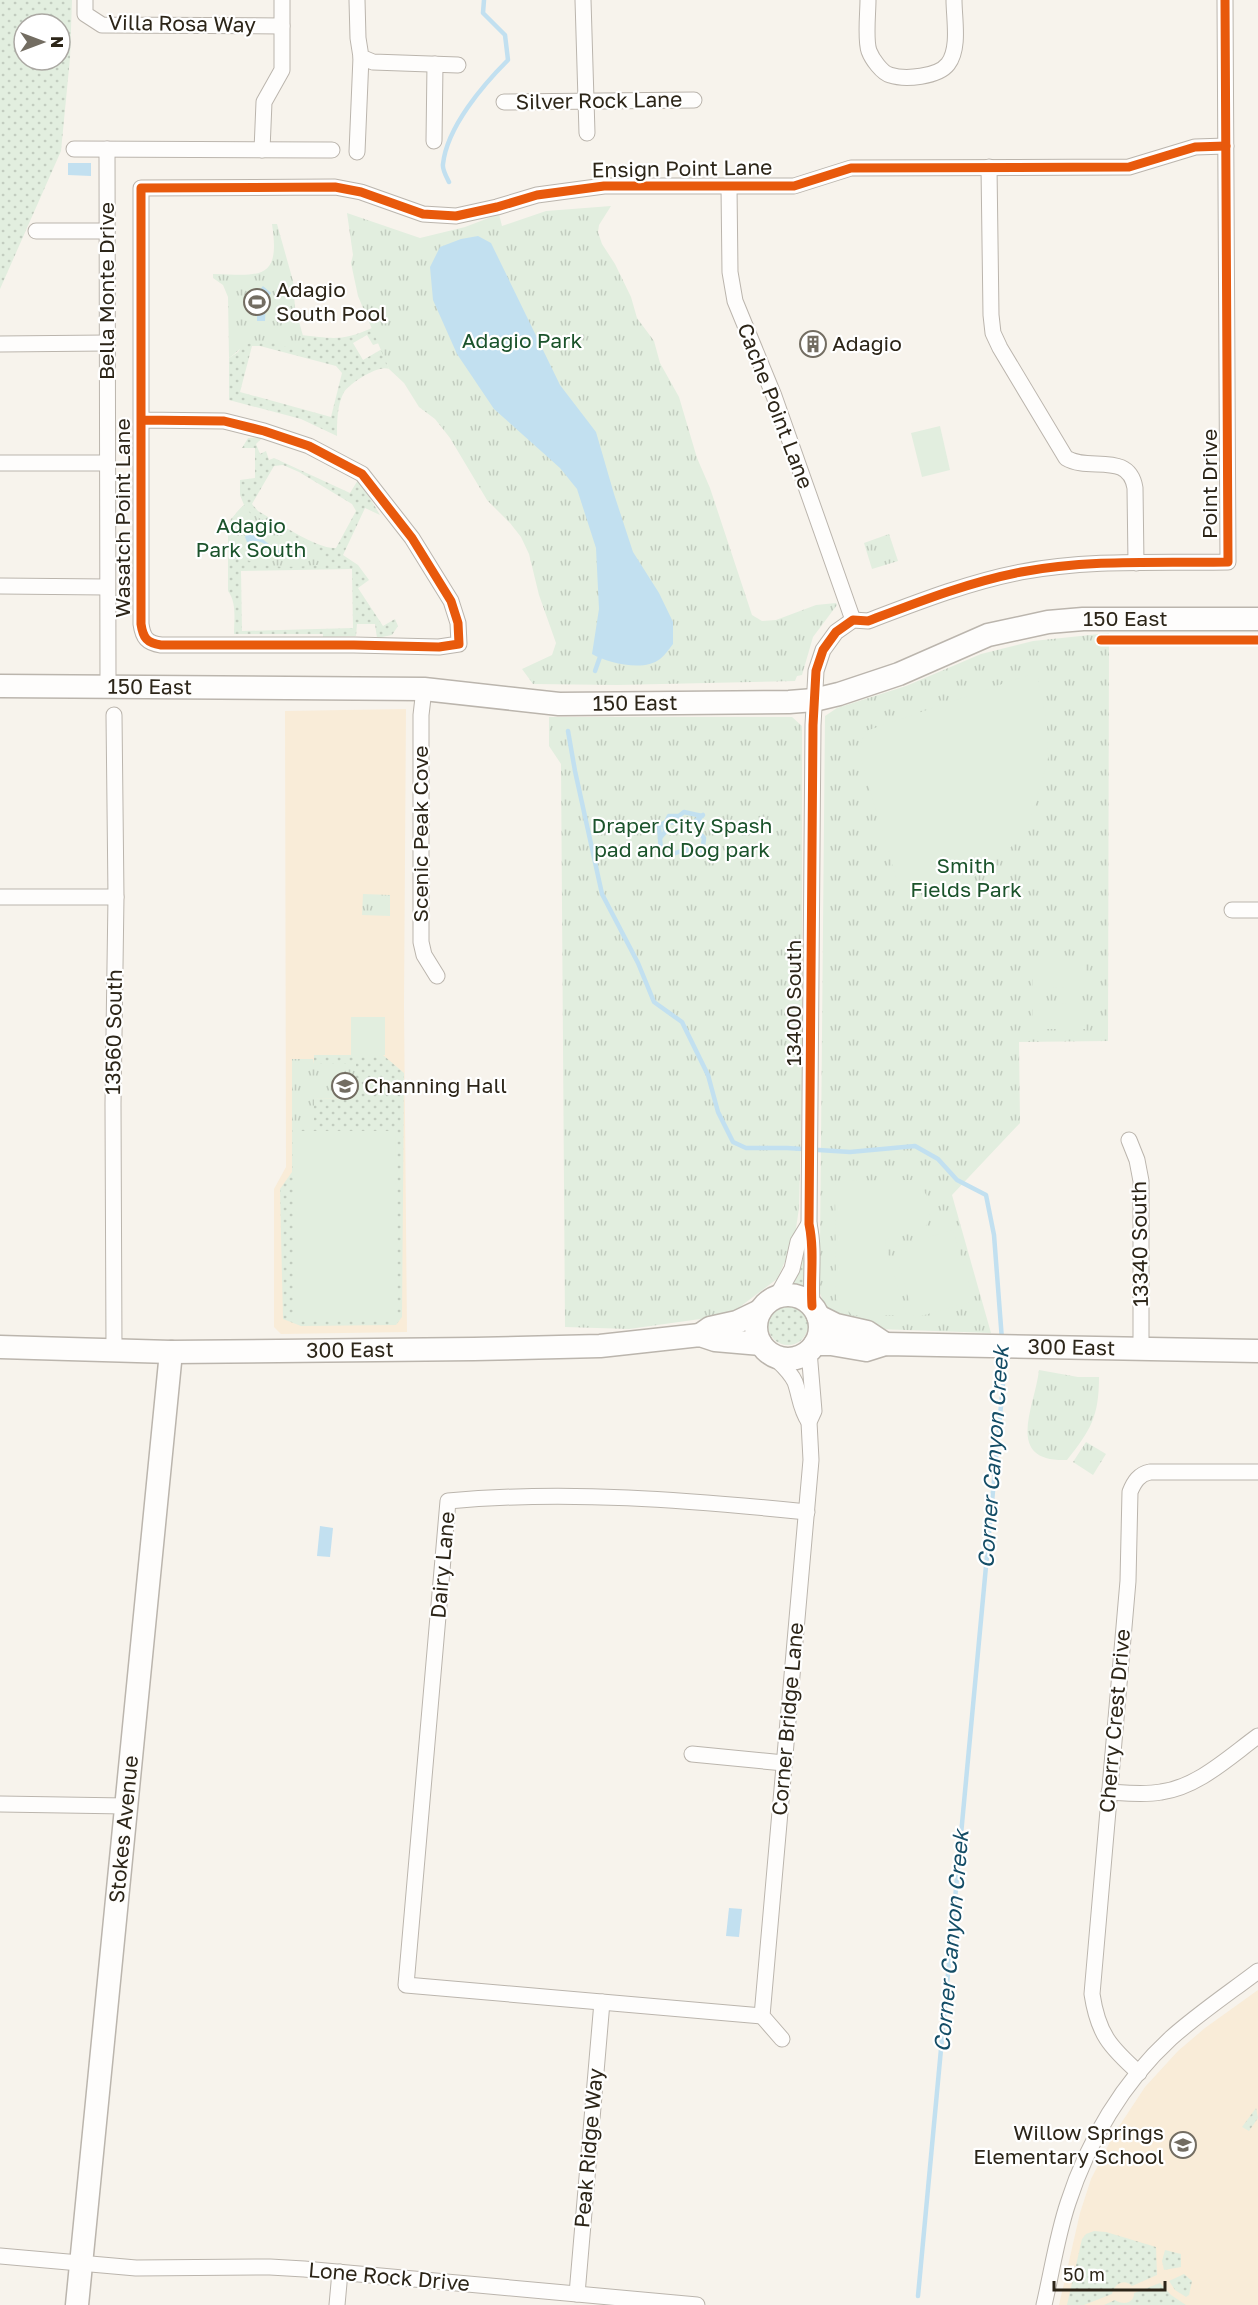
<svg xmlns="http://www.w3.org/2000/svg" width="1258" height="2305" viewBox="0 0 1258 2305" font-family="'Golos Text',sans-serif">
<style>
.built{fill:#f9ecd8}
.grass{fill:url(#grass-dots);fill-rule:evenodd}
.park{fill:url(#park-tufts)}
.pitch{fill:#e2eedf}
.water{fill:#c2e0f0}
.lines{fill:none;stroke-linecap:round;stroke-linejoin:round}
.stream{stroke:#c2e0f0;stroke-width:4.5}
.street-casing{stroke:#bbb5ad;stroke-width:17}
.secondary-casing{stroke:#bbb5ad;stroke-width:25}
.street{stroke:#fefdfc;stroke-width:15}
.secondary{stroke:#fefdfc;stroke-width:22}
.cycleway-casing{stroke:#fff;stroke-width:13}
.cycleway{stroke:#e8590c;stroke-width:9}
.labels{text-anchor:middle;stroke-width:4.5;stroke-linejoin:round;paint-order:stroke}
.street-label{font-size:21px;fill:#2c2518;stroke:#fff}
.poi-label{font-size:21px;fill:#2c2518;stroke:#fff;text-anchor:start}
.park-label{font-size:21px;fill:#1b532b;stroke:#fff}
.water-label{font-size:22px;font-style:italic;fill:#144d66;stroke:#fff}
</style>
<defs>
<pattern id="grass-dots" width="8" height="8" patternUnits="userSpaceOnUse" patternTransform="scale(1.5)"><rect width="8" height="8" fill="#e2eedf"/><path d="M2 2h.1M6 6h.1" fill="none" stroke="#c2ccbf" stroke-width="1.8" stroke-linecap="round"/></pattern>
<pattern id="park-tufts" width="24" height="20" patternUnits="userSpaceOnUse" patternTransform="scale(1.5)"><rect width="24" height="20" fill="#e2eedf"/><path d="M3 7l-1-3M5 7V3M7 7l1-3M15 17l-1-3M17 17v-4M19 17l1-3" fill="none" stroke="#c2ccbf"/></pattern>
</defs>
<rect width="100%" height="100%" fill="#f7f3ec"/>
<g class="built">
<polygon points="406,709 404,1006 407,1332 281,1334 274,1327 274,1189 286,1167 285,711"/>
<polygon points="1258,1990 1258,2305 1059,2305 1080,2213 1091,2179 1114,2134 1145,2087 1178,2051 1205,2028"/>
</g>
<g class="grass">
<path d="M 0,0 L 72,0 L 70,58 L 61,151 L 0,289 ZM 24,24 L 60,24 L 60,60 L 24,60 Z"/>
<path d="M 372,328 L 379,343 L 373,345 L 367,335 L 353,343 L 363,360 L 382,349 L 389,369 C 379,364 350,383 344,392 C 337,405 337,421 337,436 L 301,419 L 229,400 L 229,358 L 238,352 L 244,342 C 260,340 284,334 300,335 C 332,338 341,342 372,328 ZM 252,346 L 260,346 L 336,366 L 342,373 L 331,417 L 240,392 Z"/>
<path d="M 263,437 L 256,444 L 260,454 L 266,451 L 269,460 L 274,458 L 350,493 L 358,480 L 360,481 L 380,515 L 365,508 L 343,555 L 358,565 L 369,580 L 358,588 L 383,626 L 395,619 L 398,626 L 392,635 L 377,638 L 375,624 L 357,624 L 356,636 L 323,637 L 323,634 L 234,634 C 234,620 237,603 228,591 L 228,526 L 231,519 L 244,505 L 240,495 L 240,480 L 255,478 L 255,448 L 242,448 L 248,438 ZM 283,465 L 299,472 L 352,504 L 356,511 L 336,548 C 319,550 275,521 258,511 L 252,504 L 274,466 ZM 352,569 L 353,628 L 242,631 L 241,571 Z"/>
<polygon points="314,1055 383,1055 404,1073 402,1317 396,1325 301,1326 283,1319 280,1189 292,1172 292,1127 314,1127 314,1099 356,1098 314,1064"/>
<polygon points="800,1260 804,1260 803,1285 800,1287 791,1286"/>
<circle cx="788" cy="1325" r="20"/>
<polygon points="1256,2108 1258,2118 1249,2131 1242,2127"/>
<path d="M 1094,2231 L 1106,2232 L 1156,2247 L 1157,2275 L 1132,2286 C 1124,2278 1114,2284 1112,2294 L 1084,2305 L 1067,2305 L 1082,2239 L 1086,2234 Z"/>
<polygon points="1165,2250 1181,2254 1181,2267 1164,2270 1162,2261"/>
<polygon points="1184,2274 1192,2281 1189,2295 1186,2297 1175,2290 1169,2281"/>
<path d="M 1160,2283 L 1171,2295 L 1186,2305 L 1104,2305 L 1115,2300 C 1123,2305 1134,2304 1134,2293 Z"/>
</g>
<g class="park">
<polygon points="611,206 599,225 598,232 602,244 615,264 631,297 637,318 654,341 660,363 679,397 697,458 710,488 752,615 762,621 776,620 816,605 836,603 837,605 813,637 802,675 797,676 795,681 617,685 533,684 522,669 552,655 556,643 539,595 529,554 521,537 510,523 487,500 450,438 435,419 419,407 404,383 389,369 358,296 351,263 353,255 347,213 420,238 465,227 499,214 502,226 546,211"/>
<path d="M 272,224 L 277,224 L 293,281 L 295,307 L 303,336 L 297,352 C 283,344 259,337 244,346 C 239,349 234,355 229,358 L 228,297 L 223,285 L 213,278 L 213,274 C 259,275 281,282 272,224 Z"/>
<path d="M 244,505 L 250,513 L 323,552 L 323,564 C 292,569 255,569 229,551 C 229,531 228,518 244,505 Z"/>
<polygon points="889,534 898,561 872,569 864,543"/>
<path d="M 1109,633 L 1108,1041 L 1019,1042 L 1020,1123 L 952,1195 L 991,1333 L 878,1329 L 828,1311 C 814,1284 815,1276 820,1246 L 825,716 L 837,708 L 906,686 L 981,654 L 1033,641 Z"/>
<polygon points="549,717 792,717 802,726 802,1091 799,1208 794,1242 777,1279 729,1315 629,1329 565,1327 561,764 549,746"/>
<polygon points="363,894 390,895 390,916 362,915"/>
<polygon points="292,1059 313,1059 314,1064 356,1064 356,1098 314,1099 314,1127 292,1127"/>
<path d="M 1039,1370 L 1078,1377 L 1099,1377 C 1099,1416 1091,1430 1067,1460 C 1003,1462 1035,1407 1039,1370 Z"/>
<polygon points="1086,1442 1106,1454 1093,1475 1073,1462"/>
</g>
<g class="pitch">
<polygon points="940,426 950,470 922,477 911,433"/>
<polygon points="1037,672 1047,725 1048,758 1038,797 1024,836 972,879 901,894 858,750 866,731"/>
<polygon points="1033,962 1086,962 1086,988 1033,987"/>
<polygon points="1033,1003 1086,1004 1086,1029 1033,1029"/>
<rect x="351" y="1017" width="34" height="38"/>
<polygon points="294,1131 396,1131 395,1319 294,1319"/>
<path d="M 915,1180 C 927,1188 936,1216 925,1227 L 886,1239 L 885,1244 L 906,1315 L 852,1315 L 836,1299 L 835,1181 Z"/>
<polygon points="953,1230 974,1301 914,1318 894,1247"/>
</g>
<g class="water">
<polygon points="68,163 91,163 91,176 68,175"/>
<path d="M 478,236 L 491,243 L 560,385 L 596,432 L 614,494 L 633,552 L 659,593 L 673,622 L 673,644 C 669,649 665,655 660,659 C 644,672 608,663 592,654 L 599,609 L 596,548 L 577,489 L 560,468 L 494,409 L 457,354 L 433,300 L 430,267 L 440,247 L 461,239 Z"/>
<polygon points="263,286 271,293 266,300 265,321 257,321 257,314 247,305"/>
<path d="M 249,530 C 260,535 267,545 279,550 C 287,553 296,551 303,556 C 284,564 270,543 257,541 C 254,541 251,542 247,542 L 245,537 Z"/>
<polygon points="320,1526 333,1528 330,1557 317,1556"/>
<polygon points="729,1908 742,1909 739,1937 726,1936"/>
</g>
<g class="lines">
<g class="stream">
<path d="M 449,182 C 446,176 442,169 443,164 C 447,127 483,85 508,60 L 505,35 L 483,13 L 484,0"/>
<polyline points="595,671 601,654"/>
<polyline points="568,731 575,771 602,894 638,963 654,1002 682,1022 708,1075 718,1112 733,1142 746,1148 787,1148 850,1152 915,1146 938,1159 957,1180 986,1195 994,1235 1002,1340"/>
<polyline points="679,816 684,812 702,816"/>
<polyline points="666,822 678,823 683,821"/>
<polyline points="660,838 665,832 664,823"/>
<polyline points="661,851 659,826 666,822 669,816 678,816 683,821 692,824 703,815"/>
<polyline points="682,851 686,848 702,849"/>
<polyline points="668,856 681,851 693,855 702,854 704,838 697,830 700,821"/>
<polyline points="918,2296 1004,1373 1003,1351"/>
</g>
<defs>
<g id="street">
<polyline points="85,0 85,14 102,25 282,26"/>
<polyline points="357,0 358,38 361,57 373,62 458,65"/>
<polyline points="583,0 587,133"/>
<path d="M 868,0 C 868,13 865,40 869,51 C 872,59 882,73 890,75 C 905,80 938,77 948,64 C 960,48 954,19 954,0"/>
<polyline points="504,102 694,100"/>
<polyline points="434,141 435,64"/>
<polyline points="74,149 332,150"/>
<polyline points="107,149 108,686"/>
<polyline points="262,150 264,102 282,70 282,0"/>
<polyline points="357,152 361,57"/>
<path d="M 989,167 L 991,315 L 993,333 L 1000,348 L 1066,458 C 1089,472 1129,451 1135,488 L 1136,563"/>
<polyline points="729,187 730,272 735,301 774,396 853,620"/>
<polyline points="36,231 107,231"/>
<polyline points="0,344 107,343"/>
<path d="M 141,420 L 224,421 L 264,431 L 309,446 L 362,474 L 412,538 L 451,601 L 458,623 L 459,644 L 439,647 L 354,645 L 161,645 C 147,643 143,638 141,624 C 141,478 141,333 141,188 L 335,187 L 361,192 L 423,214 L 456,216 L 497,207 L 537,195 L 604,186 L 794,186 L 851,168 L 1129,167 L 1195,147 L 1226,146"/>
<polyline points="0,463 106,463"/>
<polyline points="0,586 106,587"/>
<polyline points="424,689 421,715 421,942 424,955 437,976"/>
<polyline points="114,715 116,897 113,1104 114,1350"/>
<polyline points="0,897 116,897"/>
<polyline points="1232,910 1258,910"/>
<polyline points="1129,1140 1137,1160 1141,1181 1141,1350"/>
<polyline points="777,1296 792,1269 798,1242 809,1224"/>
<path d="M 812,1306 C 810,1278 815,1251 809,1224 L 813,725 L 816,671 L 823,650 L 836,632 L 853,620 L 868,621 C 918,602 969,582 1021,572 C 1089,559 1160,563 1228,562 L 1225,0"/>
<path d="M 773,1356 C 781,1364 790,1371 795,1382 C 800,1396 800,1409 809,1422"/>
<polyline points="692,1754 784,1763"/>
<path d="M 1109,1792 C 1126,1793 1144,1795 1161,1792 C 1198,1787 1229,1757 1258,1736"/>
<polyline points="0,1804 126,1806"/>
<path d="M 762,2016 L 406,1985 L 448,1501 C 568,1490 688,1500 807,1512"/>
<polyline points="782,2039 762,2016 811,1460 809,1422 814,1411 809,1351"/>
<path d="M 1139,2073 C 1110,2047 1098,2034 1092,1994 L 1128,1581 L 1130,1492 C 1134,1482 1139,1474 1150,1472 L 1258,1472"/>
<polyline points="0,2256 136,2268 270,2267 304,2269 697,2305"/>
<polyline points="577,2294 602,2002"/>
<polyline points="337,2305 340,2272"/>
<path d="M 1044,2305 C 1052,2271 1057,2236 1068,2203 C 1088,2141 1123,2082 1171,2038 C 1198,2014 1229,1993 1258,1971"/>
</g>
<g id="secondary">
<path id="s1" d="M 0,686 L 424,689 L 559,704 L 789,702 L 814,700 L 839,694 L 899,674 L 988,635 L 1048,622 L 1083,619 L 1258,619"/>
<circle cx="788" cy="1327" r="32"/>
<polyline points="818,1316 836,1325 867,1332 885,1344"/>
<polyline points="700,1335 710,1328 737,1322 760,1311"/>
<path id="s2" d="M 815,1344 L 831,1344 L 866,1350 L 885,1344 L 1258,1351"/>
<path id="s3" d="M 0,1347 L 171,1352 L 474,1349 L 600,1346 L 700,1335 L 715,1340 L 761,1344"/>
<path id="s4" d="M 77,2305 L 171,1352"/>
</g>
</defs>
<use href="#street" class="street-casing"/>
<use href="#secondary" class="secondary-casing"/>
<use href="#street" class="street"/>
<use href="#secondary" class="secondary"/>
<defs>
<g id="cycleway">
<path d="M 141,420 L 224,421 L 264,431 L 309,446 L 362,474 L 412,538 L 451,601 L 458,623 L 459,644 L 439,647 L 354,645 L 161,645 C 147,643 143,638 141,624 C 141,478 141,333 141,188 L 335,187 L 361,192 L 423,214 L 456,216 L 497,207 L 537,195 L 604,186 L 794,186 L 851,168 L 1129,167 L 1195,147 L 1226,146"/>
<polyline points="1101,640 1258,640"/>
<path d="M 812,1306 C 810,1278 815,1251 809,1224 L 813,725 L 816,671 L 823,650 L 836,632 L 853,620 L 868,621 C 918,602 969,582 1021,572 C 1089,559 1160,563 1228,562 L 1225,0"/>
</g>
</defs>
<use href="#cycleway" class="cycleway-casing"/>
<use href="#cycleway" class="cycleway"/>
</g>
<defs>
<symbol id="stadium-ring" viewBox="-11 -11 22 22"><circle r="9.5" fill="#fff" stroke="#736d62" stroke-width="1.5"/><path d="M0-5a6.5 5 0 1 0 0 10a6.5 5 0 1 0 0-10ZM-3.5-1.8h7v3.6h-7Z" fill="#736d62"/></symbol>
<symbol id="building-ring" viewBox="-11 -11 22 22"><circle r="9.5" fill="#fff" stroke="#736d62" stroke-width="1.5"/><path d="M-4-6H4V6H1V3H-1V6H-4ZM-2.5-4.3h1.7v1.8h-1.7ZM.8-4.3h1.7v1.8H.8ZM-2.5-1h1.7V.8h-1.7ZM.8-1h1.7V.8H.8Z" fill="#736d62"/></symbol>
<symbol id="school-ring" viewBox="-11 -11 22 22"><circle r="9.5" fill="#fff" stroke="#736d62" stroke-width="1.5"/><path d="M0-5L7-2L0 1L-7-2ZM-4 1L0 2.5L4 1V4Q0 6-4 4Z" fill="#736d62"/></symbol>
</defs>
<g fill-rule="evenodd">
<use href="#stadium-ring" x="242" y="287" width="30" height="30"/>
<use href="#building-ring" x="798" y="329" width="30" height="30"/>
<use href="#school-ring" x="330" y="1071" width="30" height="30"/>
<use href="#school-ring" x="1168" y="2130" width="30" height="30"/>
</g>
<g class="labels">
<g class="street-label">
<text transform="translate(182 24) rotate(1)" y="7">Villa Rosa Way</text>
<text transform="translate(599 101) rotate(-1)" y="7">Silver Rock Lane</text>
<text transform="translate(682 169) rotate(-1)" y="7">Ensign Point Lane</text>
<text transform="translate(107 291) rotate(-90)" y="7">Bella Monte Drive</text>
<text transform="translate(775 406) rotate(69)" y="7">Cache Point Lane</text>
<text transform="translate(1210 484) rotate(-90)" y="7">Point Drive</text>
<text transform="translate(123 518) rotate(-90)" y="7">Wasatch Point Lane</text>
<text dy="7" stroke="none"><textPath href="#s1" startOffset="1140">150 East</textPath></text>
<text dy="7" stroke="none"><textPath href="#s1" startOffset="150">150 East</textPath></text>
<text dy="7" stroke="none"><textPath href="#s1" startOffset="636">150 East</textPath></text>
<text transform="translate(421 834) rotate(-90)" y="7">Scenic Peak Cove</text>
<text transform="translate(794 1003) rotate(-90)" y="7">13400 South</text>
<text transform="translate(114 1032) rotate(-89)" y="7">13560 South</text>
<text transform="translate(1140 1244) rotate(-91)" y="7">13340 South</text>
<text dy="7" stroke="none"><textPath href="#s2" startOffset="258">300 East</textPath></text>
<text dy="7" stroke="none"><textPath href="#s3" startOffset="350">300 East</textPath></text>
<text transform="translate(443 1565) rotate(-85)" y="7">Dairy Lane</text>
<text transform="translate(788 1719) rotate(-85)" y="7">Corner Bridge Lane</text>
<text transform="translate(1115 1721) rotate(-85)" y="7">Cherry Crest Drive</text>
<text dy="7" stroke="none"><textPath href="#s4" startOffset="478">Stokes Avenue</textPath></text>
<text transform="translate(589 2148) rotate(-85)" y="7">Peak Ridge Way</text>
<text transform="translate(389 2277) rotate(5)" y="7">Lone Rock Drive</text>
</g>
<g class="poi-label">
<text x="276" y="297">Adagio<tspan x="276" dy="24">South Pool</tspan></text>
<text x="832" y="351">Adagio</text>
<text x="364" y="1093">Channing Hall</text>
<text x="1164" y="2140" text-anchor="end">Willow Springs<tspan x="1164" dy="24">Elementary School</tspan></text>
</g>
<g class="park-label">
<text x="522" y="348">Adagio Park</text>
<text x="251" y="533">Adagio<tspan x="251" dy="24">Park South</tspan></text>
<text x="682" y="833">Draper City Spash<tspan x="682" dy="24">pad and Dog park</tspan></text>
<text x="966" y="873">Smith<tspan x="966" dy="24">Fields Park</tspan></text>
</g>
<g class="water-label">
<text transform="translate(993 1457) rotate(-86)" y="8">Corner Canyon Creek</text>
<text transform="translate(951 1941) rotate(-85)" y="8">Corner Canyon Creek</text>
</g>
</g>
<g transform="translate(42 42) rotate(90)"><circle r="28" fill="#ffffff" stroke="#aba8a3" stroke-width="1.5"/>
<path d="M0-4.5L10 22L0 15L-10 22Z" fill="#736d62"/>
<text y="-9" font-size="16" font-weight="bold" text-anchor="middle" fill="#2c2518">N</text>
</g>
<path d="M1054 2281v9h111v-9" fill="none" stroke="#2c2518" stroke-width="3"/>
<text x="1063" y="2281" font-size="18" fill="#2c2518" stroke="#ffffff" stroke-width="4.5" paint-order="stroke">50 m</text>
</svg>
